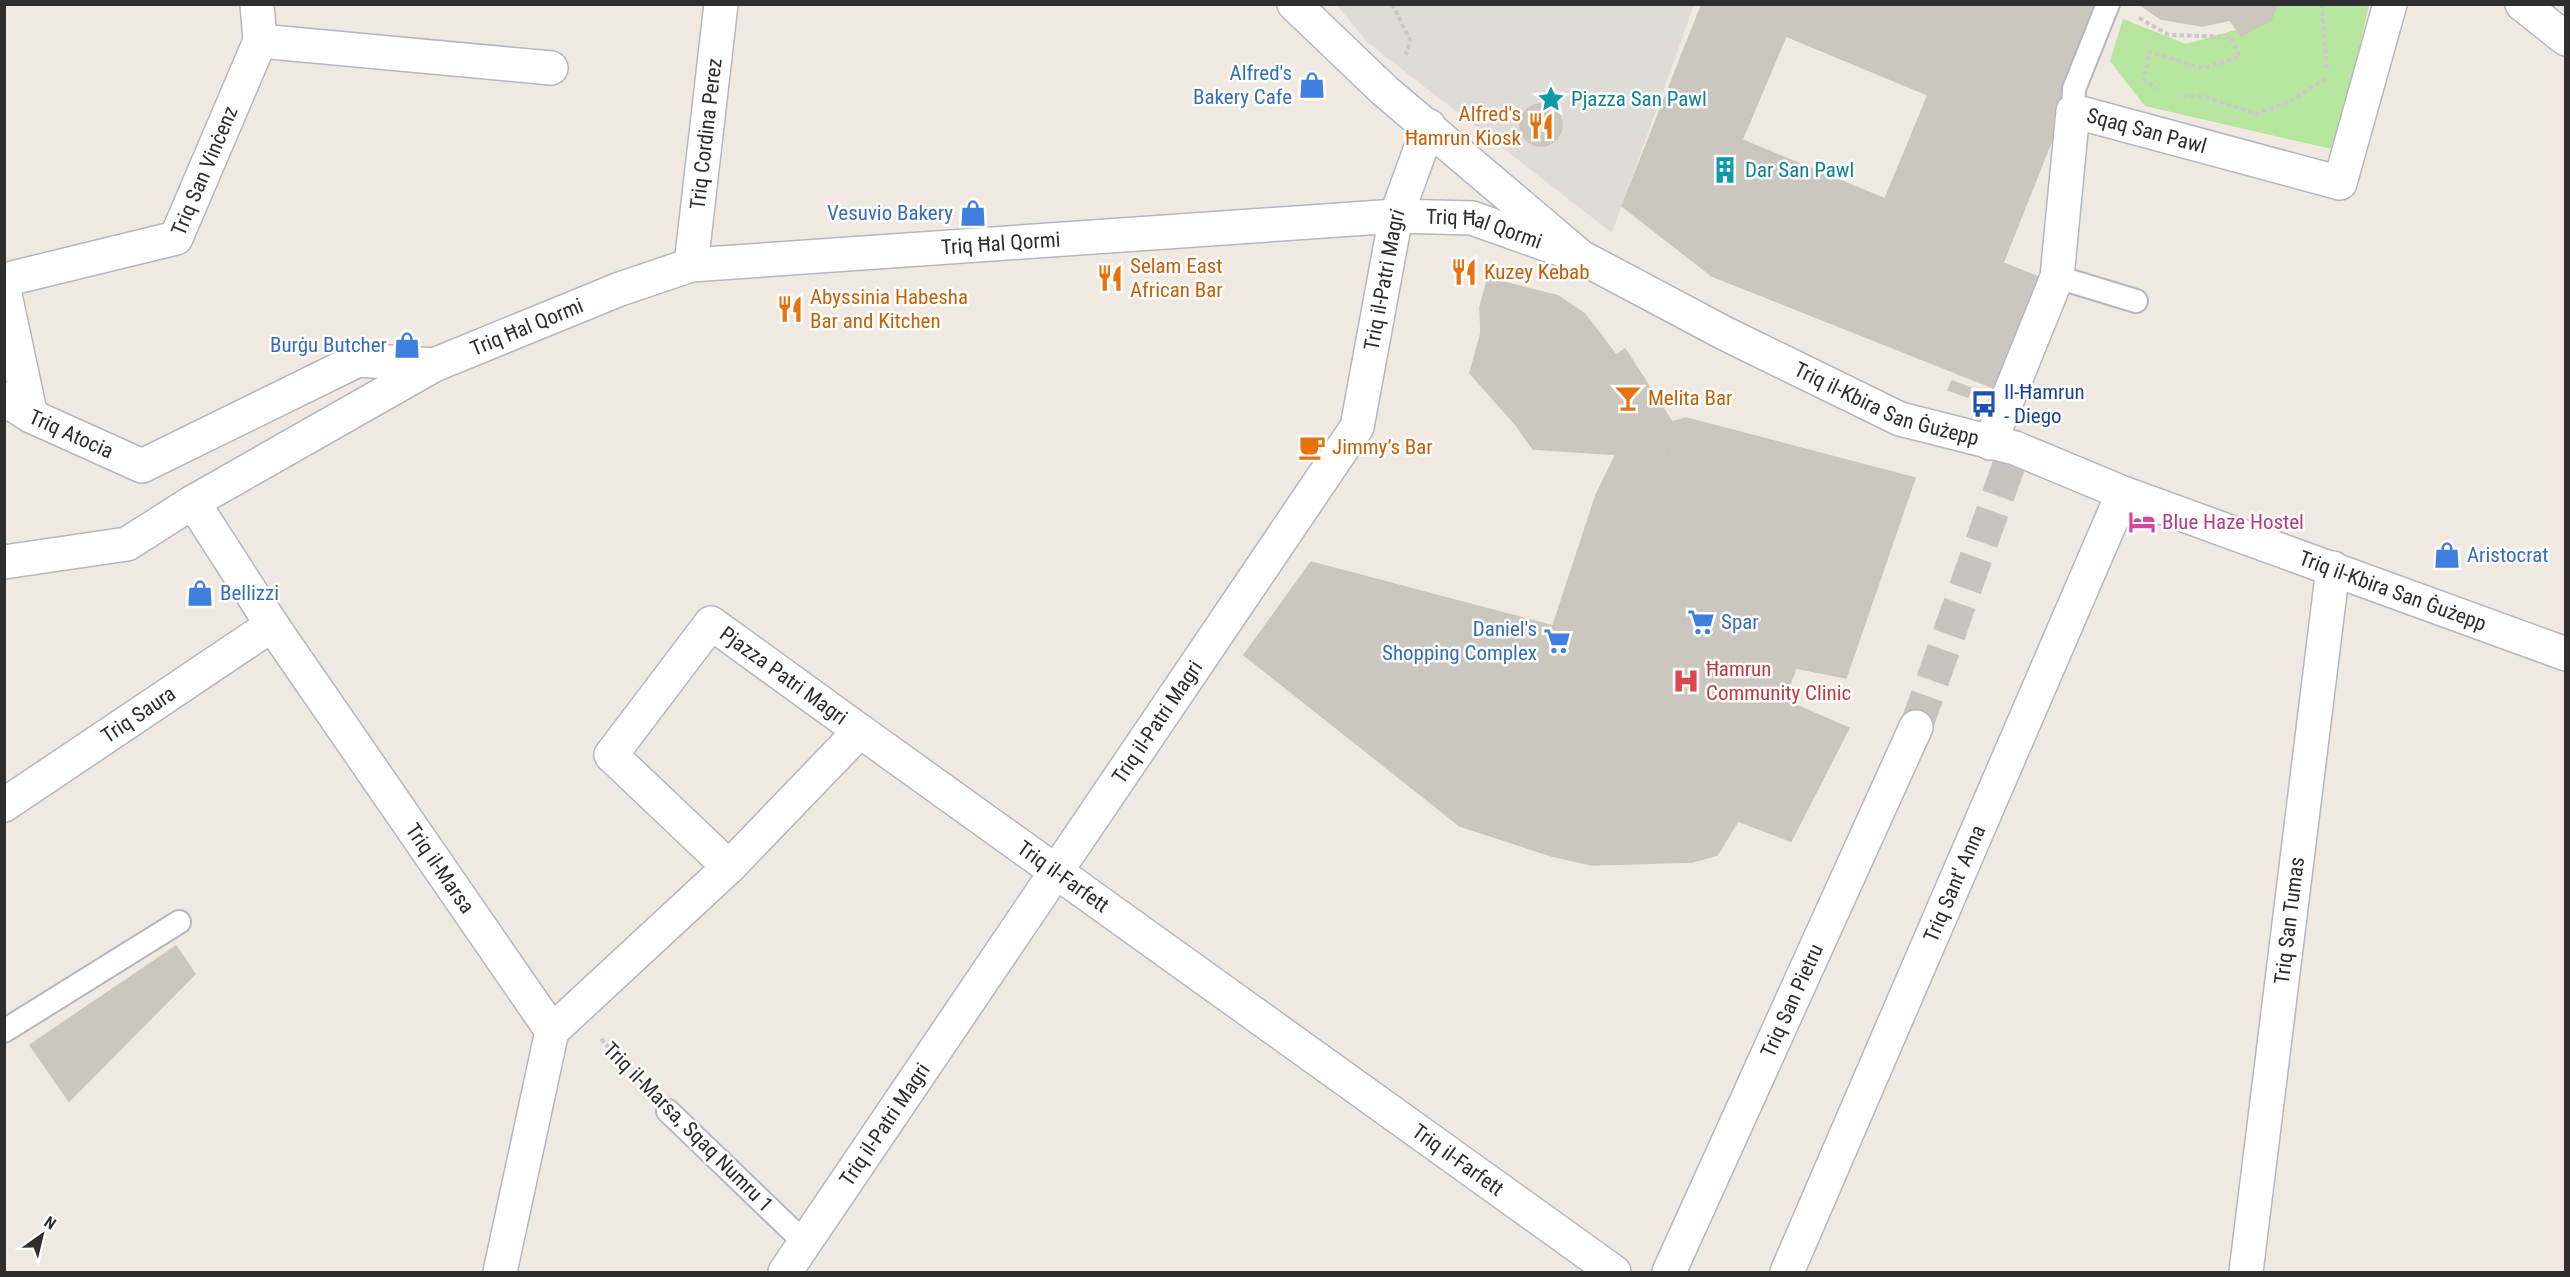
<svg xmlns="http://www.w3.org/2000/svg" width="2570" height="1277" viewBox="0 0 2570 1277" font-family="'Roboto Condensed',sans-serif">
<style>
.green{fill:#b6e59e}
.plaza{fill:#dfdcd8}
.building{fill:#cbc7bf;stroke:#cbc5ba;stroke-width:1.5;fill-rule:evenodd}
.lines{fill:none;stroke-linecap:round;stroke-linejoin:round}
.street-tunnel{stroke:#c8c4bd;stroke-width:33;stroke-dasharray:33 16;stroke-linecap:butt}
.lane-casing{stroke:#b4b7c1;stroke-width:26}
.street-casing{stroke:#b4b7c1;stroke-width:36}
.secondary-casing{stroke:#b4b7c1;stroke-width:36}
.path{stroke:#c9c9c9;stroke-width:4;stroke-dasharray:4.5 3;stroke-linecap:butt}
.lane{stroke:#fff;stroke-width:22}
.street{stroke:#fff;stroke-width:33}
.secondary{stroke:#fff;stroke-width:33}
.labels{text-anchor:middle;stroke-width:5;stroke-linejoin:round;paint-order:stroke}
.shop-label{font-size:21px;fill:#366cbe;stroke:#fff;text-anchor:end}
.culture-label{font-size:21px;fill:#0d838f;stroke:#fff;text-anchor:start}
.food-label{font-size:21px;fill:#c56008;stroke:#fff;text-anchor:start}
.street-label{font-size:21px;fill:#2e2e2e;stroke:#fff}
.transit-label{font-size:21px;fill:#164399;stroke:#fff;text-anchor:start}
.hotel-label{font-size:21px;fill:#b23c85;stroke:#fff;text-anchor:start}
.health-label{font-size:21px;fill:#be3a42;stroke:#fff;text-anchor:start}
</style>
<rect width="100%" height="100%" fill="#efe9e1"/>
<polygon class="green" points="2277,5 2369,5 2336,150 2145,106 2110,61 2123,19 2186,44 2271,20"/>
<polygon class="plaza" points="1337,5 1694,5 1612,233 1367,42"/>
<g class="building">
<path d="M 1702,4 L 2106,4 L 2003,263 L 2053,283 L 2009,394 L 1712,276 L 1622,206 ZM 1786,36 L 1928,95 L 1885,199 L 1742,140 Z"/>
<polygon points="2139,4 2277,4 2271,20 2241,36 2230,20 2202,26 2161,19"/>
<circle cx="1541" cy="125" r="21"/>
<polygon points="1488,278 1558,296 1585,314 1616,355 1516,425 1470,373 1481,333 1480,307"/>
<polygon points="1625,349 1672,422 1667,458 1533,449 1516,425"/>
<polygon points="1952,381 1971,388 1968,397 1948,390"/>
<polygon points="1686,418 1915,478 1846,678 1796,668 1784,700 1849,728 1791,841 1738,821 1717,855 1692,862 1592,865 1552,856 1460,826 1244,655 1311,562 1553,626 1596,495 1616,454 1667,458 1672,422"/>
<polygon points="176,946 195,974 69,1101 30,1045"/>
</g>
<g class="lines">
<polyline class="street-tunnel" points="1916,727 2015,448"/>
<defs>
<g id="lane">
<polyline points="2073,111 2074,89 2108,4"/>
<polyline points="2057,277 2136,301"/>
<polyline points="4,1031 179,922"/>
<polyline points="668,1111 804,1242"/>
</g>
<g id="street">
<polyline points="2522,4 2566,39"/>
<polyline points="260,41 551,68"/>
<path id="s1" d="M 691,265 L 721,4"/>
<path id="s2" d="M 4,280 L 176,238 L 260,41 L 257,4"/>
<polyline points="4,290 31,416"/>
<path id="s3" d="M 4,399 L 31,416 L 142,466 L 358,360 L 434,365"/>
<path id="s4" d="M 1990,443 L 2057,277 L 2073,111 L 2340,183 L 2390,4"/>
<path id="s5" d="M 193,502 L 272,625 L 552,1031 L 500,1272"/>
<path id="s6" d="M 4,562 L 127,544 L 193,502 L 434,365 L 620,289 L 691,265 L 1396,216 L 1472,218 L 1579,256"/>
<path id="s7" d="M 4,805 L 272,625"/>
<path id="s8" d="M 729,867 L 611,755 L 711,623 L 860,731"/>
<path id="s9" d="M 552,1031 L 729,867 L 860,731 L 1614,1272"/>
<path id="s10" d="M 785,1272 L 1357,427 L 1396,216 L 1429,126"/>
<path id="s11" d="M 1669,1272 L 1916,727"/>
<path id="s12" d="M 1787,1272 L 2123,493"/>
<path id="s13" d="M 2246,1272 L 2333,568"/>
</g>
<g id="secondary">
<path id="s14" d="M 1294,4 L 1385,91 L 1581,257 L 1726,334 L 1900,419 L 2015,448 L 2123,493 L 2566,654"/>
</g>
</defs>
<use href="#lane" class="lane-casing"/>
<use href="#street" class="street-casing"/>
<use href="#secondary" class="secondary-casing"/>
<g class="path">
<polyline points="1392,4 1410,40 1406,55"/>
<polyline points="2323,4 2322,10 2327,72"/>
<polyline points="2139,18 2169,35 2231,37 2240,57 2203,68 2149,52 2144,80 2156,89"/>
<polyline points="2183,96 2205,97 2257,114 2293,100 2325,79"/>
<polyline points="601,1039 645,1086"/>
</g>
<use href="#lane" class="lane"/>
<use href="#street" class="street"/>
<use href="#secondary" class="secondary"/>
</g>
<defs>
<symbol id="shop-bare" viewBox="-9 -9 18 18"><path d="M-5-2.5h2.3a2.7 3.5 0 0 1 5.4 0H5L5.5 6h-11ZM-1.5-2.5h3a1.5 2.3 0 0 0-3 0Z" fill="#3f7fe0" stroke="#fff" stroke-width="2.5" paint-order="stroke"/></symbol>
<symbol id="sight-bare" viewBox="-9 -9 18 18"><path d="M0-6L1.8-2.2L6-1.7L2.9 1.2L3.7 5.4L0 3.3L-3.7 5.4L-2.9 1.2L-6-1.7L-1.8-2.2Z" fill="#0f9aa8" stroke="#fff" stroke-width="2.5" paint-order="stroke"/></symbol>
<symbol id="restaurant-bare" viewBox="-9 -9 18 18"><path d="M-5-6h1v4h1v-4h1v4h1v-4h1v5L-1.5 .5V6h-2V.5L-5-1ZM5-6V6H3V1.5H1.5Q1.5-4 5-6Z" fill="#e8710a" stroke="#fff" stroke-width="2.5" paint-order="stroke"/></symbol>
<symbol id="building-bare" viewBox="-9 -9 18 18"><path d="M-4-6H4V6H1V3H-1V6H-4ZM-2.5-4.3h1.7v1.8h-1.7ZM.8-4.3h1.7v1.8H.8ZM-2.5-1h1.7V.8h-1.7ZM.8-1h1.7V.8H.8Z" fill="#0f9aa8" stroke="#fff" stroke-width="2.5" paint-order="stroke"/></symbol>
<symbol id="bar-bare" viewBox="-9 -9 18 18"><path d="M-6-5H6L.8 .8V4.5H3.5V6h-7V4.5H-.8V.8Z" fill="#e8710a" stroke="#fff" stroke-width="2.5" paint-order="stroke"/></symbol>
<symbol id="bus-bare" viewBox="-9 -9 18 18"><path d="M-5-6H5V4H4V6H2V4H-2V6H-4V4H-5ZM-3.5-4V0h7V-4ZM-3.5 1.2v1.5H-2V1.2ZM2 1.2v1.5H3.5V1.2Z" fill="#1a4fb4" stroke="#fff" stroke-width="2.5" paint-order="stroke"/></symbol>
<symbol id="cafe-bare" viewBox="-9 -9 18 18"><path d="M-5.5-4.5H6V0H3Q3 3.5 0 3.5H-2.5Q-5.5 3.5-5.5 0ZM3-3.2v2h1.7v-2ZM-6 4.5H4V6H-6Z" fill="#e8710a" stroke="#fff" stroke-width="2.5" paint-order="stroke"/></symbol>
<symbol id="hotel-bare" viewBox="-9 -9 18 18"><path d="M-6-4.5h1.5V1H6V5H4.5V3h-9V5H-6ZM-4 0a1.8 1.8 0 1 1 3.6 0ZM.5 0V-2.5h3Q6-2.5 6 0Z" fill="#d1479c" stroke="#fff" stroke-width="2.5" paint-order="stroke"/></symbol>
<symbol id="supermarket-bare" viewBox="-9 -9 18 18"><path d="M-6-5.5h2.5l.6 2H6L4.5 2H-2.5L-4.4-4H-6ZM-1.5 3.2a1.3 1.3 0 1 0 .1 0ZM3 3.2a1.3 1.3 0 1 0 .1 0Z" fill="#3f7fe0" stroke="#fff" stroke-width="2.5" paint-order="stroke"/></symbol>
<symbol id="hospital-bare" viewBox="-9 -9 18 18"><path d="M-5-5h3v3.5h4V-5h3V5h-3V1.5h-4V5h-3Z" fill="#e0444e" stroke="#fff" stroke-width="2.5" paint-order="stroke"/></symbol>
</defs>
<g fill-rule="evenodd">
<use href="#shop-bare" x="1293" y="66" width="38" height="38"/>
<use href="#sight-bare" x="1532" y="80" width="38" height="38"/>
<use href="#restaurant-bare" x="1522" y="107" width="38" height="38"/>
<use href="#building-bare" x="1706" y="151" width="38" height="38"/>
<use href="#shop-bare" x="954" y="194" width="38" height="38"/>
<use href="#restaurant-bare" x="1445" y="253" width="38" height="38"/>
<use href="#restaurant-bare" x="1091" y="259" width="38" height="38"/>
<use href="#restaurant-bare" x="771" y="290" width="38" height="38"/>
<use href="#shop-bare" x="388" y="326" width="38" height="38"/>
<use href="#bar-bare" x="1609" y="379" width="38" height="38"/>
<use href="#bus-bare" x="1965" y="385" width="38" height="38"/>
<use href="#cafe-bare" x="1293" y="428" width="38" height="38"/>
<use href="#hotel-bare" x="2123" y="503" width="38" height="38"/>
<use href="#shop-bare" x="2428" y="536" width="38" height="38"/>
<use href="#shop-bare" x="181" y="574" width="38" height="38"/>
<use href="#supermarket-bare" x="1682" y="603" width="38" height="38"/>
<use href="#supermarket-bare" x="1538" y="622" width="38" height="38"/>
<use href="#hospital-bare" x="1667" y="662" width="38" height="38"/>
</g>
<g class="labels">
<g class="shop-label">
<text x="1292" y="80">Alfred's<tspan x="1292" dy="24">Bakery Cafe</tspan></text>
<text x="953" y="220">Vesuvio Bakery</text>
<text x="387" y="352">Burġu Butcher</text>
<text x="2467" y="562" text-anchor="start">Aristocrat</text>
<text x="220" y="600" text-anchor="start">Bellizzi</text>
<text x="1721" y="629" text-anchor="start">Spar</text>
<text x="1537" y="636">Daniel's<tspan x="1537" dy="24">Shopping Complex</tspan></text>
</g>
<g class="culture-label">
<text x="1571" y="106">Pjazza San Pawl</text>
<text x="1745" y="177">Dar San Pawl</text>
</g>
<g class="food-label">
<text x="1521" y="121" text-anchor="end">Alfred's<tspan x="1521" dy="24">Ħamrun Kiosk</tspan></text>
<text x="1130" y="273">Selam East<tspan x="1130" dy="24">African Bar</tspan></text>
<text x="1484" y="279">Kuzey Kebab</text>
<text x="810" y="304">Abyssinia Habesha<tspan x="810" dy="24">Bar and Kitchen</tspan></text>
<text x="1648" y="405">Melita Bar</text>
<text x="1332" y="454">Jimmy’s Bar</text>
</g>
<g class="street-label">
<text dy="7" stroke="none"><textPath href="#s4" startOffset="422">Sqaq San Pawl</textPath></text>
<text dy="7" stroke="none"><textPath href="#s1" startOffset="132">Triq Cordina Perez</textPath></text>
<text dy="7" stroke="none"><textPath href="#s2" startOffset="250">Triq San Vinċenz</textPath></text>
<text dy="7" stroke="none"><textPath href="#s6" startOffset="1552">Triq Ħal Qormi</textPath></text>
<text dy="7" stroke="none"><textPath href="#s6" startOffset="1066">Triq Ħal Qormi</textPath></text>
<text dy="7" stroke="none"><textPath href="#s10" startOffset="1170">Triq il-Patri Magri</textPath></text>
<text dy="7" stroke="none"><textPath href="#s6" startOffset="580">Triq Ħal Qormi</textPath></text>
<text dy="7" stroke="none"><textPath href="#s14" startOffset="723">Triq il-Kbira San Ġużepp</textPath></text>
<text dy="7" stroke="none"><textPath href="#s3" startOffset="76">Triq Atocia</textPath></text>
<text dy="7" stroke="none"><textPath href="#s14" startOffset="1263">Triq il-Kbira San Ġużepp</textPath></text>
<text dy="7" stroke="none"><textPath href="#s8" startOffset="418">Pjazza Patri Magri</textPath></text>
<text dy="7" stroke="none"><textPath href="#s7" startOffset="162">Triq Saura</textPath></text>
<text dy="7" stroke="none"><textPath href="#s10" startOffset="664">Triq il-Patri Magri</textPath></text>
<text dy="7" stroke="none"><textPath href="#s5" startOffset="442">Triq il-Marsa</textPath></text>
<text dy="7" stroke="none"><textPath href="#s9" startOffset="680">Triq il-Farfett</textPath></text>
<text dy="7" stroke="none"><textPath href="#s12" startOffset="423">Triq Sant' Anna</textPath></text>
<text dy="7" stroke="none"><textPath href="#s13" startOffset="354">Triq San Tumas</textPath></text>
<text dy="7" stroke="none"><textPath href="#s11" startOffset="298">Triq San Pietru</textPath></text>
<text dy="7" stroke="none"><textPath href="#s10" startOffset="178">Triq il-Patri Magri</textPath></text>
<text transform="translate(688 1127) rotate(45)" y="7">Triq il-Marsa, Sqaq Numru 1</text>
<text dy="7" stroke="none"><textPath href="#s9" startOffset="1166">Triq il-Farfett</textPath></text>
</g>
<g class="transit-label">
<text x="2004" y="399">Il-Ħamrun<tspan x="2004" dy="24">- Diego</tspan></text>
</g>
<g class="hotel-label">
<text x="2162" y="529">Blue Haze Hostel</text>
</g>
<g class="health-label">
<text x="1706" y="676">Ħamrun<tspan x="1706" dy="24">Community Clinic</tspan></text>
</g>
</g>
<rect width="2570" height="1277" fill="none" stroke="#2e2e2e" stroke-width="12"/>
<g transform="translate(42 1235) rotate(34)" stroke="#ffffff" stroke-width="4.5" paint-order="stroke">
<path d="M0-4.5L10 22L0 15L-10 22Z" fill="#2e2e2e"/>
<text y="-9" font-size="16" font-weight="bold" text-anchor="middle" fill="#2e2e2e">N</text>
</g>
</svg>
